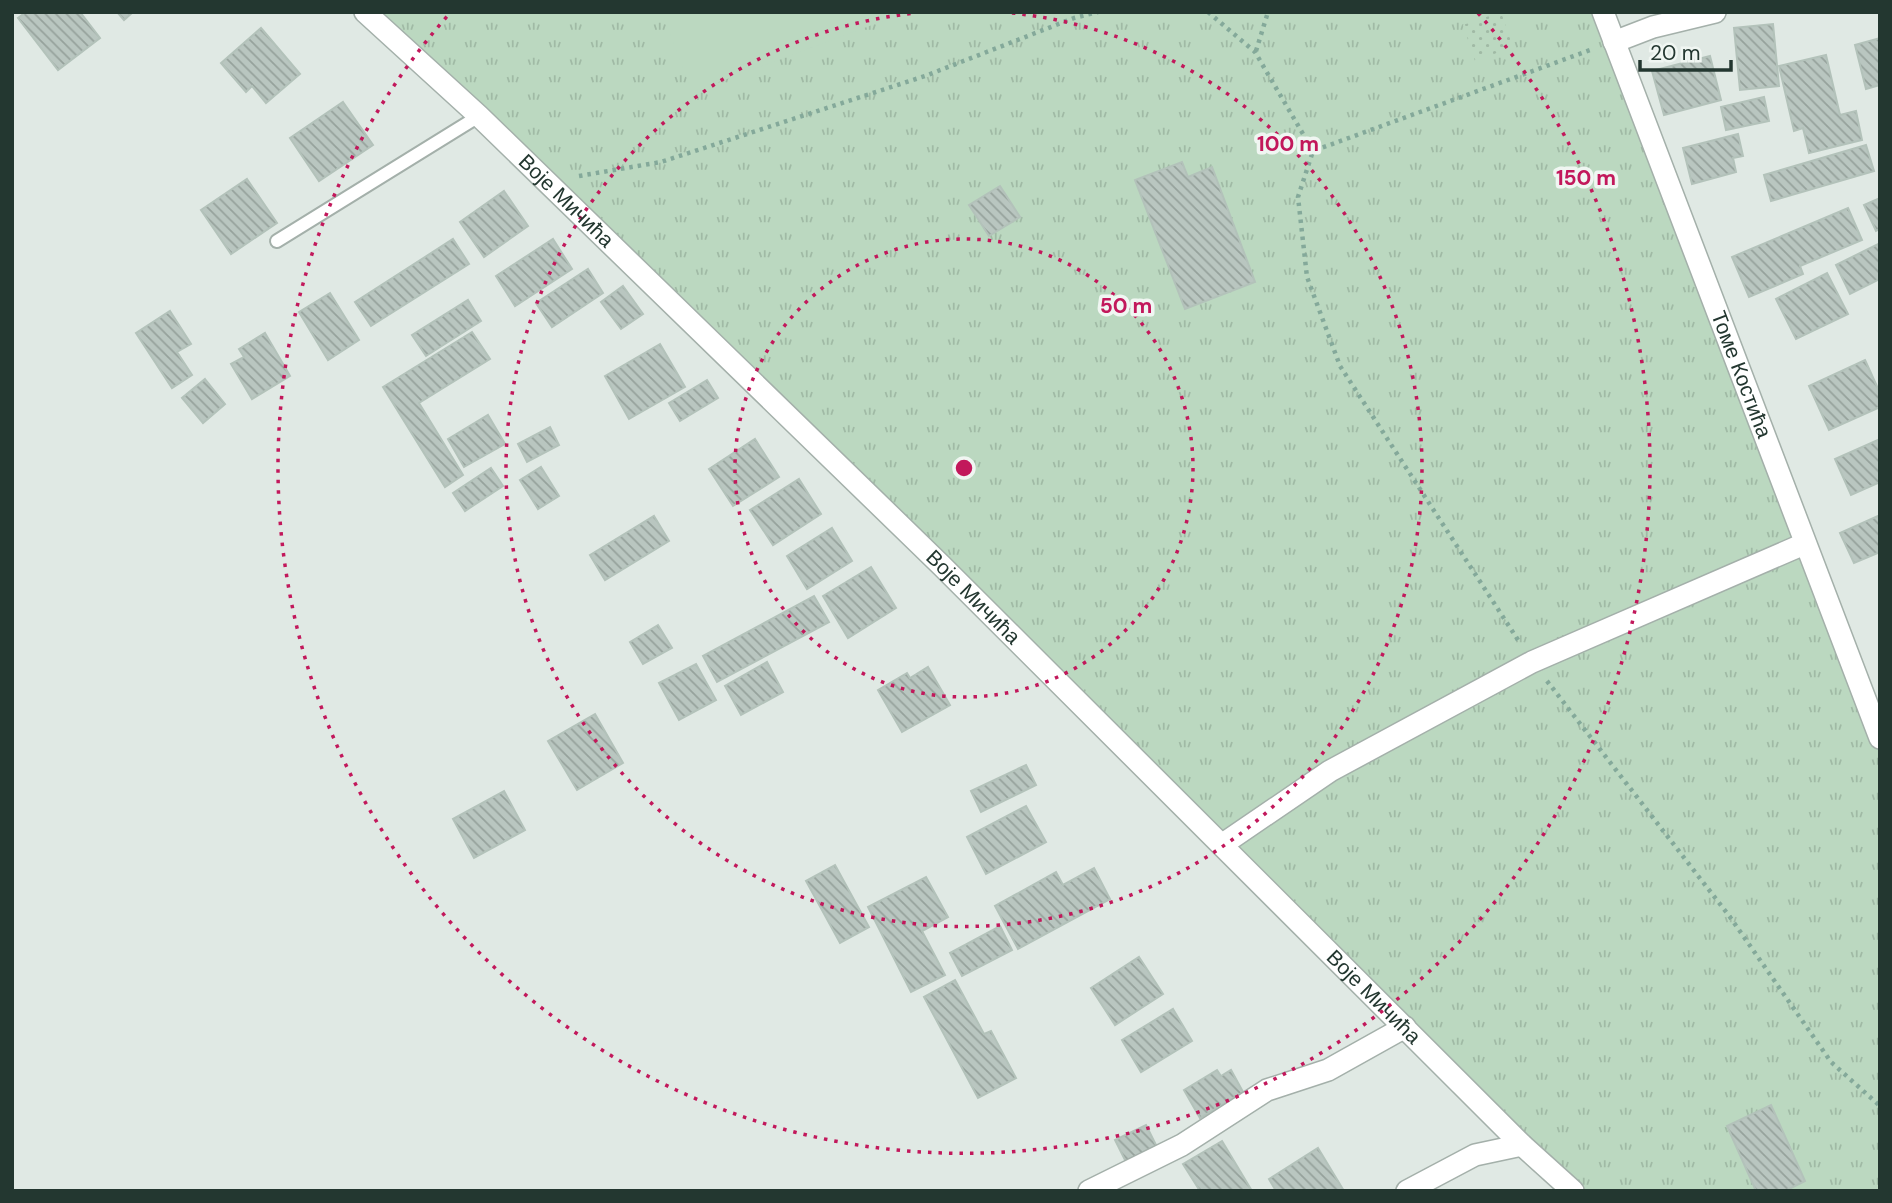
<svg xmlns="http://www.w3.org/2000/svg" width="1892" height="1203" viewBox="0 0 1892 1203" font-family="'DM Sans',sans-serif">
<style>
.grass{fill:url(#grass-tufts)}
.park{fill:url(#park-dots)}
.garden{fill:#bbd8c0}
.building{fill:url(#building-back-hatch);stroke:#b3c2ba;stroke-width:2}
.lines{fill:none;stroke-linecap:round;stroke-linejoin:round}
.service-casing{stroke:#a4b0aa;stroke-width:16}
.minor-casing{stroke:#a4b0aa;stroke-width:24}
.tertiary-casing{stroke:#a4b0aa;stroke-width:24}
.path{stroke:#84a99a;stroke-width:4.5;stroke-dasharray:3.5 5;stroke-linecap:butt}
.service{stroke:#fff;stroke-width:12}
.minor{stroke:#fff;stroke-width:21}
.tertiary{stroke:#fff;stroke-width:21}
.ring{fill:none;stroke:#c2185b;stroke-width:3.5;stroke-dasharray:3.5 7}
.labels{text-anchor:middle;stroke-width:7;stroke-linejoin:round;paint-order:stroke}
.street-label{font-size:21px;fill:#233730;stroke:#f0f6f2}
.centre{fill:#c2185b;stroke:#f0f6f2;stroke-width:3.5}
.ring-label{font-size:21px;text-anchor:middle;font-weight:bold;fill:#c2185b;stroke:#f0f6f2;stroke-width:7;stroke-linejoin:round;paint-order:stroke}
</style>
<defs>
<pattern id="grass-tufts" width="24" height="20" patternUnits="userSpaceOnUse" patternTransform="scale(1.75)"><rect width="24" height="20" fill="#bbd8c0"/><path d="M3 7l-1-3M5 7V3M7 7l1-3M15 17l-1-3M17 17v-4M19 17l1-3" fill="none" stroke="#a0baa5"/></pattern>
<pattern id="park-dots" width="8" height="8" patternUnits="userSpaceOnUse" patternTransform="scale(1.75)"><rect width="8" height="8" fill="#bbd8c0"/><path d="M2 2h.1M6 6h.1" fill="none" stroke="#a0baa5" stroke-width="1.8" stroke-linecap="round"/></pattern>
<pattern id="building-back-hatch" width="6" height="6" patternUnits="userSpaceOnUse" patternTransform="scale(1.75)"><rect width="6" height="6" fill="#b9c6c0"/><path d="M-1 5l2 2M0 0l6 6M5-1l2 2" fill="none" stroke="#96a29c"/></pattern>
</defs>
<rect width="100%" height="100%" fill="#e0e9e4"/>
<polygon class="grass" points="365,12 1603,12 1880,738 1880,1191 1573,1191"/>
<polygon class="park" points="1501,12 1513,47 1475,61 1463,25"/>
<polygon class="garden" points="662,12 907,12 692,92"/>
<g class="building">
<polygon points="26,12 80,12 100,38 58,70 18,18"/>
<polygon points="117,12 133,12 124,20"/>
<polygon points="1773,24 1779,86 1740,90 1734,28"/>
<polygon points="261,28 300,74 266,103 252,86 246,92 221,63"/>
<polygon points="1880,38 1880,85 1866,89 1855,45"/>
<polygon points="1826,55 1840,115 1856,111 1862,140 1809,153 1803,128 1794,131 1779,66"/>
<polygon points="1710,56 1721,100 1664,115 1652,71"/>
<polygon points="1764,97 1769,121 1726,130 1721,107"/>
<polygon points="343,102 373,145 319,181 290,138"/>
<polygon points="1738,134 1743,156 1733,158 1736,172 1692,184 1683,148"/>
<polygon points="1866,145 1874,171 1771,201 1764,175"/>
<polygon points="1182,162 1188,177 1212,167 1255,282 1185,309 1135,180"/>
<polygon points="247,179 277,223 231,254 201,210"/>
<polygon points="1000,186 1020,217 989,236 969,205"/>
<polygon points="504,191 528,226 484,257 460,222"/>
<polygon points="1880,198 1880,229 1876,231 1864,205"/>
<polygon points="1848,208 1862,240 1800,266 1803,274 1749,297 1732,257"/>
<polygon points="453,239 469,264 371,326 355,302"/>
<polygon points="553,239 572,269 515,306 496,276"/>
<polygon points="1880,243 1880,279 1850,294 1836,265"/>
<polygon points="588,269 603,293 552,327 536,303"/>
<polygon points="1827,273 1848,314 1796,339 1776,299"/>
<polygon points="623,286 643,314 621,329 601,302"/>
<polygon points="330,293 359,340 328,360 299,312"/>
<polygon points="468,300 481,321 426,356 412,335"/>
<polygon points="170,311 191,344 177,352 192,375 172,388 136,333"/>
<polygon points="472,332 490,359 419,403 463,475 445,487 383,387"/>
<polygon points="265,333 290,376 252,399 231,364 244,357 239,349"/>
<polygon points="660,344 685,387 629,419 605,376"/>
<polygon points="1865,360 1880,393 1880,407 1829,430 1809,386"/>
<polygon points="205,379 225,404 203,423 182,398"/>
<polygon points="707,380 718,398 680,421 669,403"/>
<polygon points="488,415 505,444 464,467 448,439"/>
<polygon points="550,427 559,445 527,462 518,444"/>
<polygon points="755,439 779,477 733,506 709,469"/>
<polygon points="1880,439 1880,482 1851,495 1835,459"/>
<polygon points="541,467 559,496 538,509 520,480"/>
<polygon points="491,468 503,486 465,511 453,493"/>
<polygon points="799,479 821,514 773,545 750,510"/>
<polygon points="1880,515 1880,552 1854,563 1840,533"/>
<polygon points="654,516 669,541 605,580 590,555"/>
<polygon points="832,528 852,561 807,589 787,556"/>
<polygon points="871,567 896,608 848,638 823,596"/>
<polygon points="814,596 829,622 717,682 703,656"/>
<polygon points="658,625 672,648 643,664 630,642"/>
<polygon points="767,662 783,692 741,715 725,686"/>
<polygon points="696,664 716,700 679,720 659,683"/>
<polygon points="928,667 950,705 902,732 878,690 907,673 910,678"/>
<polygon points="595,714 623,763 577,790 548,741"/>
<polygon points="1026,765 1036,785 981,812 971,791"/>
<polygon points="504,791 525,830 474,858 453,819"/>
<polygon points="1026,806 1046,842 986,874 967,837"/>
<polygon points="835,865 869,927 840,943 806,881"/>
<polygon points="1094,868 1110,899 1018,949 995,906 1056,872 1063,885"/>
<polygon points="926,877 948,917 922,931 945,975 911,992 868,907"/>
<polygon points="1000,926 1012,950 962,976 950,953"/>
<polygon points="1139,957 1163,994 1115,1025 1091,988"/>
<polygon points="955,980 984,1034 991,1031 1016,1078 978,1098 924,997"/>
<polygon points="1173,1009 1192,1041 1141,1072 1122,1040"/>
<polygon points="1217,1070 1221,1076 1231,1070 1243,1092 1200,1118 1184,1090"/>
<polygon points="1771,1105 1805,1181 1785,1191 1756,1191 1727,1126"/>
<polygon points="1146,1125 1157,1147 1126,1162 1115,1140"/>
<polygon points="1222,1141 1252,1191 1200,1191 1183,1164"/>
<polygon points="1318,1148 1344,1191 1276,1191 1269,1179"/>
</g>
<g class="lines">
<defs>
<polyline id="service" points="277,241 479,116"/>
<g id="minor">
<path id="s1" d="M 365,12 L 479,116 L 941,565 L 1522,1145 L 1573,1191"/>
<polyline points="1614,42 1653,27 1715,12"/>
<polyline points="1223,844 1330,771 1532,662 1804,544"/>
<polyline points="1089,1191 1182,1145 1267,1090 1328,1070 1405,1027"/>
<polyline points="1407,1191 1475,1155 1522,1145"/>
</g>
<g id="tertiary">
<path id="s2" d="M 1603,12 L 1880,738"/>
</g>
</defs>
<use href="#service" class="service-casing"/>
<use href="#minor" class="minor-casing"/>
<use href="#tertiary" class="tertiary-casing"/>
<g class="path">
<polyline points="1208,12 1255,52 1313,151"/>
<polyline points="1256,51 1268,12"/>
<polyline points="579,176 661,162 925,76 1074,18 1098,12"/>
<polyline points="1518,640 1340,366 1307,277 1298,197 1313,151 1593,49"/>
<polyline points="1547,681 1730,917 1831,1062 1880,1106"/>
</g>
<use href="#service" class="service"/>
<use href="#minor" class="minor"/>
<use href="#tertiary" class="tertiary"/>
</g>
<g class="ring">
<circle cx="964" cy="468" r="229"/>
<path d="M1012 13A458 458 0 1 1 916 13"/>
<path d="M1478 13A686 686 0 1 1 450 13"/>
</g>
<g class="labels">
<g class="street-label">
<text dy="7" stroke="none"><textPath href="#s1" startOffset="276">Воје Мичића</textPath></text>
<text dy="7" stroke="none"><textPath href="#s2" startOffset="388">Томе Костића</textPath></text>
<text dy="7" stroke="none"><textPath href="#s1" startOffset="844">Воје Мичића</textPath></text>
<text dy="7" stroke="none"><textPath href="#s1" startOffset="1410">Воје Мичића</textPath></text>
</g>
</g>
<circle cx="964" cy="468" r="10" class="centre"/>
<g class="ring-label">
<text x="1288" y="151">100 m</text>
<text x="1586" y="185">150 m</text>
<text x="1126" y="313">50 m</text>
</g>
<rect width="1892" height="1203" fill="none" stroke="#233730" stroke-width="28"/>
<path d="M1640 60v10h91v-10" fill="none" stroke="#233730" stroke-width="3.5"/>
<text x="1650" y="60" font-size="21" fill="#233730" stroke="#f0f6f2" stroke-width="5" paint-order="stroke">20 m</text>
</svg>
